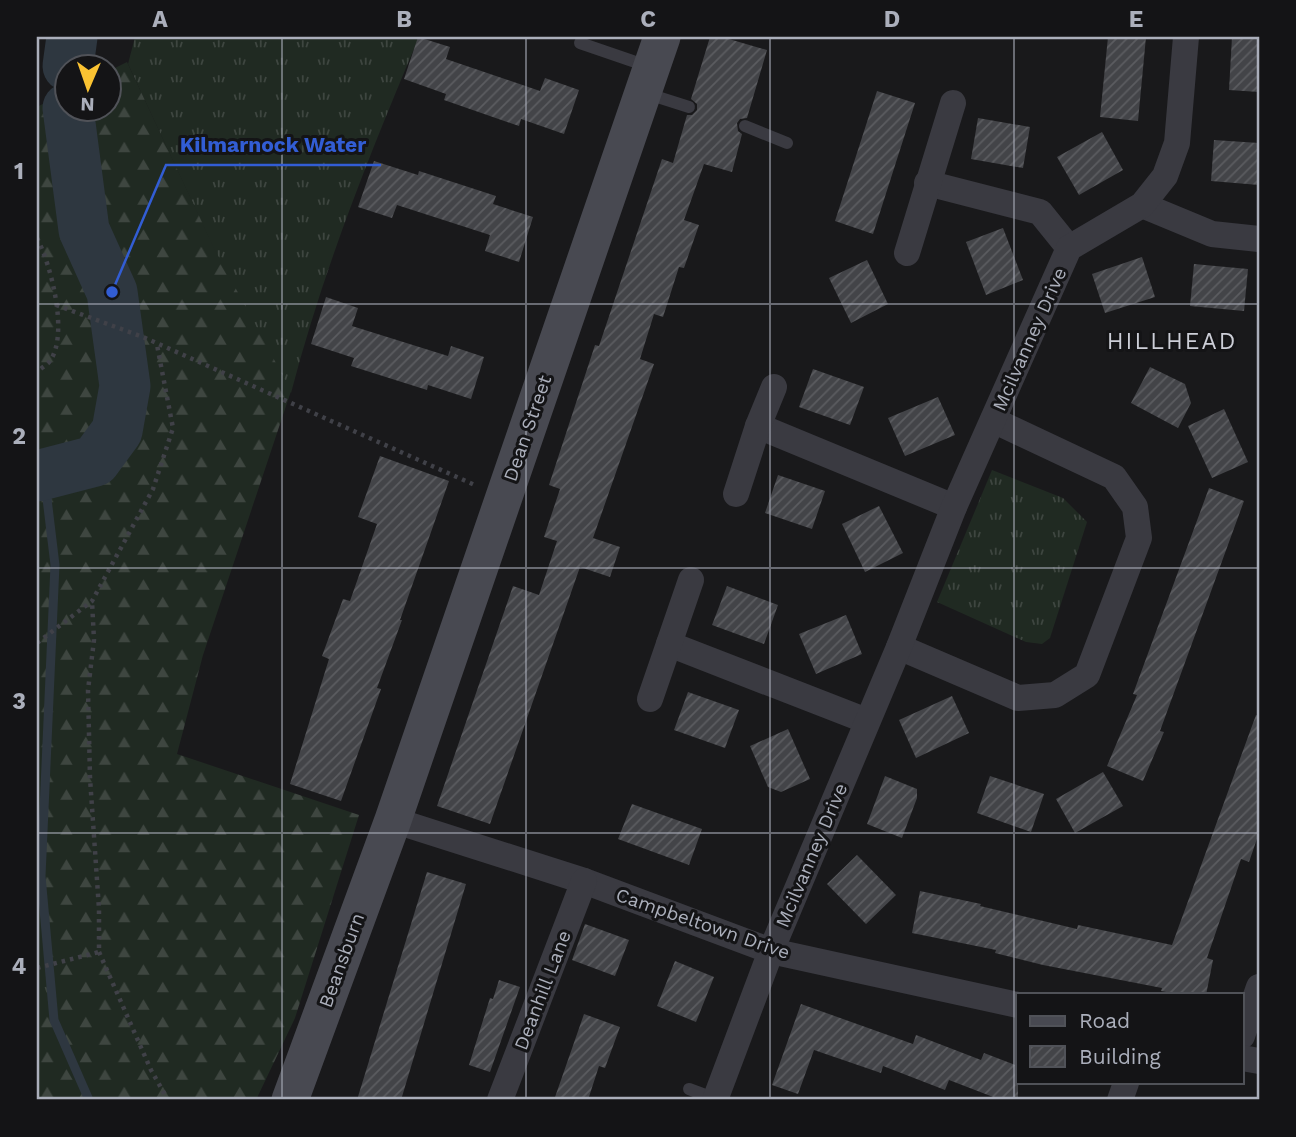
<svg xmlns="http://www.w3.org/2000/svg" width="1296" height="1137" viewBox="0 0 1296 1137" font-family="'Work Sans',sans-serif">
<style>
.grass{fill:url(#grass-tufts)}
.forest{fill:url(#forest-firs)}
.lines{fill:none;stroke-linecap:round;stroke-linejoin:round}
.stream{stroke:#2e3740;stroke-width:9}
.river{stroke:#2e3740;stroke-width:51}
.building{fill:url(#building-hatch)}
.path{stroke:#404148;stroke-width:4.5;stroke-dasharray:3.5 5;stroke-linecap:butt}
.service{stroke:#3a3a41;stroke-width:12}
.minor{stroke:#3a3a41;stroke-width:26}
.secondary{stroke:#484951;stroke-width:37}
.grid{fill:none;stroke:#abafbb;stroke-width:2;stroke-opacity:0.55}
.labels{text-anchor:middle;stroke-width:6;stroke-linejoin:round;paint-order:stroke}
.street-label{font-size:19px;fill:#abafbb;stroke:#141416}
.quarter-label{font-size:23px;letter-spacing:2px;fill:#ccced7;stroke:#141416}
.leader{fill:none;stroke:#325dd4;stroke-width:2.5}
.callout-dot{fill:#325dd4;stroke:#141416;stroke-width:2.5}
.callout-label{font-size:21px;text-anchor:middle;font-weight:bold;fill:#325dd4;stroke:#141416;stroke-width:6;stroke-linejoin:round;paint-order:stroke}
.neatline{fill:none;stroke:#abafbb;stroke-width:2.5}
.grid-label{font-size:23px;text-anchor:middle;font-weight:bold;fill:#abafbb}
</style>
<defs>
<pattern id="grass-tufts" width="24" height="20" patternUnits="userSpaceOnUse" patternTransform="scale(1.75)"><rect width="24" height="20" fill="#202a22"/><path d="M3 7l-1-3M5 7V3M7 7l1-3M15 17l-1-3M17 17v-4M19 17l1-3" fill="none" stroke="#3e4640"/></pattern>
<pattern id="forest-firs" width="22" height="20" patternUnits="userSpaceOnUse" patternTransform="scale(1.75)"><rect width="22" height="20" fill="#202a22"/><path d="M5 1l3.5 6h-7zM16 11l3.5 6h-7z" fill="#3e4640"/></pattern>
<pattern id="building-hatch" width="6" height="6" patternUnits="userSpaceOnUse" patternTransform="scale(1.75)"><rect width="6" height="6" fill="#434448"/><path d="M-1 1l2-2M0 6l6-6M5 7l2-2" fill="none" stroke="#5b5c60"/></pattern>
</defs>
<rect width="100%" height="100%" fill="#19191b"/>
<g class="grass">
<path d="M 135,37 L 419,37 C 370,153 323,270 291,393 L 215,251 L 128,64 Z"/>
<polygon points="992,470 1063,498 1087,522 1050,638 1042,644 1026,642 937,602"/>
<polygon points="37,798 54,1020 37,1021"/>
</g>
<polygon class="forest" points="127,62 215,250 291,391 203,655 177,754 359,815 295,1018 256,1100 37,1100 37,1001 48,999 37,804 37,107 66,92 66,108 108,108 109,71"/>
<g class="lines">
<polyline class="stream" points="44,474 55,565 41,876 54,1020 89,1100"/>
<g class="river">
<polyline points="68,66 72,37"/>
<polyline points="37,476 95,461 117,431 125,386 112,292 84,230 68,108"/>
</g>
</g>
<g class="building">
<polygon points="418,37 450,47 446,59 540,91 545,78 579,90 564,134 521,119 519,126 444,100 446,94 404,79"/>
<polygon points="710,37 722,37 767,50 747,118 740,119 737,123 738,131 742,134 732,172 704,164 684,220 699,225 684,268 679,267 663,317 654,314 640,359 654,364 593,538 620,547 610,577 580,567 490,824 437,806 513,586 539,595 557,541 544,537 560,489 549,485 595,345 599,346 662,159 673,163 687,115 692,115 697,110 697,104 691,99"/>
<polygon points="1108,37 1146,37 1138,121 1100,117"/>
<polygon points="1232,37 1259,37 1259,92 1229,90"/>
<polygon points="877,91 915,103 873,234 835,221"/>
<polygon points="978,118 1030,127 1023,168 971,159"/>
<polygon points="1102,132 1123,170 1079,195 1057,157"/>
<polygon points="1214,140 1259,143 1259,185 1211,181"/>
<polygon points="374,161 418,175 419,171 496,196 493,204 533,217 519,262 485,251 490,235 397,205 392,218 358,207"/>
<polygon points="1003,228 1023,280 986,295 966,242"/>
<polygon points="1142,257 1155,297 1105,313 1092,274"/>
<polygon points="867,260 888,304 851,323 829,278"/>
<polygon points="1194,264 1248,269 1244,311 1190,306"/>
<polygon points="326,297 358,308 352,326 448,356 451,346 484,357 471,399 428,385 427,390 351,366 354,358 311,344"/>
<polygon points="1150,367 1185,384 1191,403 1178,428 1131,403"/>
<polygon points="813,369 864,387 850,425 799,407"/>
<polygon points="938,397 955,435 905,456 888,418"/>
<polygon points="1224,409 1248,462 1212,478 1188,426"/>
<polygon points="380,456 449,481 400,620 402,620 377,688 381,689 341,801 290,784 329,659 322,656 343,599 350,601 377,524 358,517"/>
<polygon points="778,475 825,491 812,529 765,513"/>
<polygon points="1209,488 1244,501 1160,731 1164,732 1143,781 1107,766 1137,695 1133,694"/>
<polygon points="879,506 903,553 865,572 842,524"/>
<polygon points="727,586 778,605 764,644 712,625"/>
<polygon points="846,615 862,654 816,674 799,634"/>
<polygon points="688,692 739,710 725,748 674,730"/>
<polygon points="952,696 969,733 916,758 899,720"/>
<polygon points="1256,715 1259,716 1259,833 1249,862 1241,859 1207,958 1213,960 1206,995 1182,995 1161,991 1162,988 1043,965 995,953 996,950 912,933 920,891 981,904 980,906 1077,929 1078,925 1172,945"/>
<polygon points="788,729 810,779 781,792 768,787 750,746"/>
<polygon points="1103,772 1123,806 1075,833 1056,799"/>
<polygon points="885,776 917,789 917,798 902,838 867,824"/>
<polygon points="990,776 1044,794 1031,832 977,813"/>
<polygon points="632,804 702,829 689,865 618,839"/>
<polygon points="857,855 896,895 866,924 827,884"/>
<polygon points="427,872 466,884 401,1100 357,1100"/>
<polygon points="585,924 629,940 615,976 572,960"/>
<polygon points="675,961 714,977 696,1022 657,1006"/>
<polygon points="499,980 520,987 490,1072 469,1065 490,998 493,999"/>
<polygon points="801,1004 913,1044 916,1035 981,1060 984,1053 1018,1066 1018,1100 1001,1100 949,1080 945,1090 883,1066 881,1073 814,1050 798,1094 772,1085"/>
<polygon points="584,1014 620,1027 605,1068 599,1066 588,1100 554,1100"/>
</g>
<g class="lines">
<g class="path">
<path d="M 37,238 C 51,265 69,334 50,361 C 47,365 41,368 37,372"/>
<polyline points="56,305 143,337 477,486"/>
<polyline points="37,643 92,601 153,489 173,428 157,345"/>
<polyline points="99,952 151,1070 168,1100"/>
<polyline points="37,968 99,952 99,909 90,778 88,690 94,640 92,601"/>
</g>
<g class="service">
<polyline points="580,43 650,67"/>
<polyline points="645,93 689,107"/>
<polyline points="745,126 787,143"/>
<polyline points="689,1089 716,1099"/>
</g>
<g class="minor">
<polyline points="927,183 1040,212 1069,248"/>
<polyline points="1142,205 1212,234 1259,239"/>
<polyline points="907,253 953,103"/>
<polyline points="758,426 954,507"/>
<polyline points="736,494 758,426 774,387"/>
<polyline points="669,644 867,721"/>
<polyline points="899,647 1018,698 1055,695 1087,675 1139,538 1135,507 1114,477 993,420"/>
<polyline points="650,699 691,580"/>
<polyline points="393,820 584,881 771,951 1018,1005"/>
<polyline points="1242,1036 1259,987"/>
<polyline points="1242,1058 1259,1061"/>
<polyline points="500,1100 584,881"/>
<polyline points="715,1100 771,951 899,647 954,507 1069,248 1142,205 1165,176 1177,143 1186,37"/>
<polyline points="1120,1100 1126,1083"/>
</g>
<polyline class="secondary" points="290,1100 393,820 662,37"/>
</g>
<path class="grid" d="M 282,37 L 282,1100M 526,37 L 526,1100M 770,37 L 770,1100M 1014,37 L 1014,1100M 37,304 L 1259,304M 37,568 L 1259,568M 37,833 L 1259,833"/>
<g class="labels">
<g class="street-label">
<text transform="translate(1029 339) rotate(-66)" y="7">Mcilvanney Drive</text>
<text transform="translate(527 428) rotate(-71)" y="7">Dean Street</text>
<text transform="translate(811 855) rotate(-67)" y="7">Mcilvanney Drive</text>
<text transform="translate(703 923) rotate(19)" y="7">Campbeltown Drive</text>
<text transform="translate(341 960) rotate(-70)" y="7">Beansburn</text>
<text transform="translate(542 990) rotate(-69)" y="7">Deanhill Lane</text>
</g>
<g class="quarter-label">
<text x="1172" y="349">HILLHEAD</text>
</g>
</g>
<path class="leader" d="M112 292L166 165H381"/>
<circle class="callout-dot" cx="112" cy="292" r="7"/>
<g class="callout-label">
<text x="273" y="152">Kilmarnock Water</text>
</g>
<rect width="1296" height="1137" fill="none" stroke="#141416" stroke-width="77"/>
<rect x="1016" y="993" width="228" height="91" fill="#141416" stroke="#505258" stroke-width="2"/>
<rect x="1030" y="1016" width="35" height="10" fill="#484951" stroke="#505258" stroke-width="2"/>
<text x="1079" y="1028" font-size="21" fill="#abafbb">Road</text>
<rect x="1030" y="1046" width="35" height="21" fill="url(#building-hatch)" stroke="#505258" stroke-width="2"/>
<text x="1079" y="1064" font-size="21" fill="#abafbb">Building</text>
<g transform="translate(88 88) rotate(182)"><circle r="33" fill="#141416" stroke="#505258" stroke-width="2"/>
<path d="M0-5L12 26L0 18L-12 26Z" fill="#fbc332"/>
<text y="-10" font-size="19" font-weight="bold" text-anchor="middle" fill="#abafbb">N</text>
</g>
<rect x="38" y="38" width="1220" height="1060" class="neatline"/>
<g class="grid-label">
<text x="160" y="27">A</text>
<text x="404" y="27">B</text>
<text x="648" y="27">C</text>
<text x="892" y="27">D</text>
<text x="1136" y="27">E</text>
<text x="19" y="179">1</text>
<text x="19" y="444">2</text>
<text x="19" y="709">3</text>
<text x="19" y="974">4</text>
</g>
</svg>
